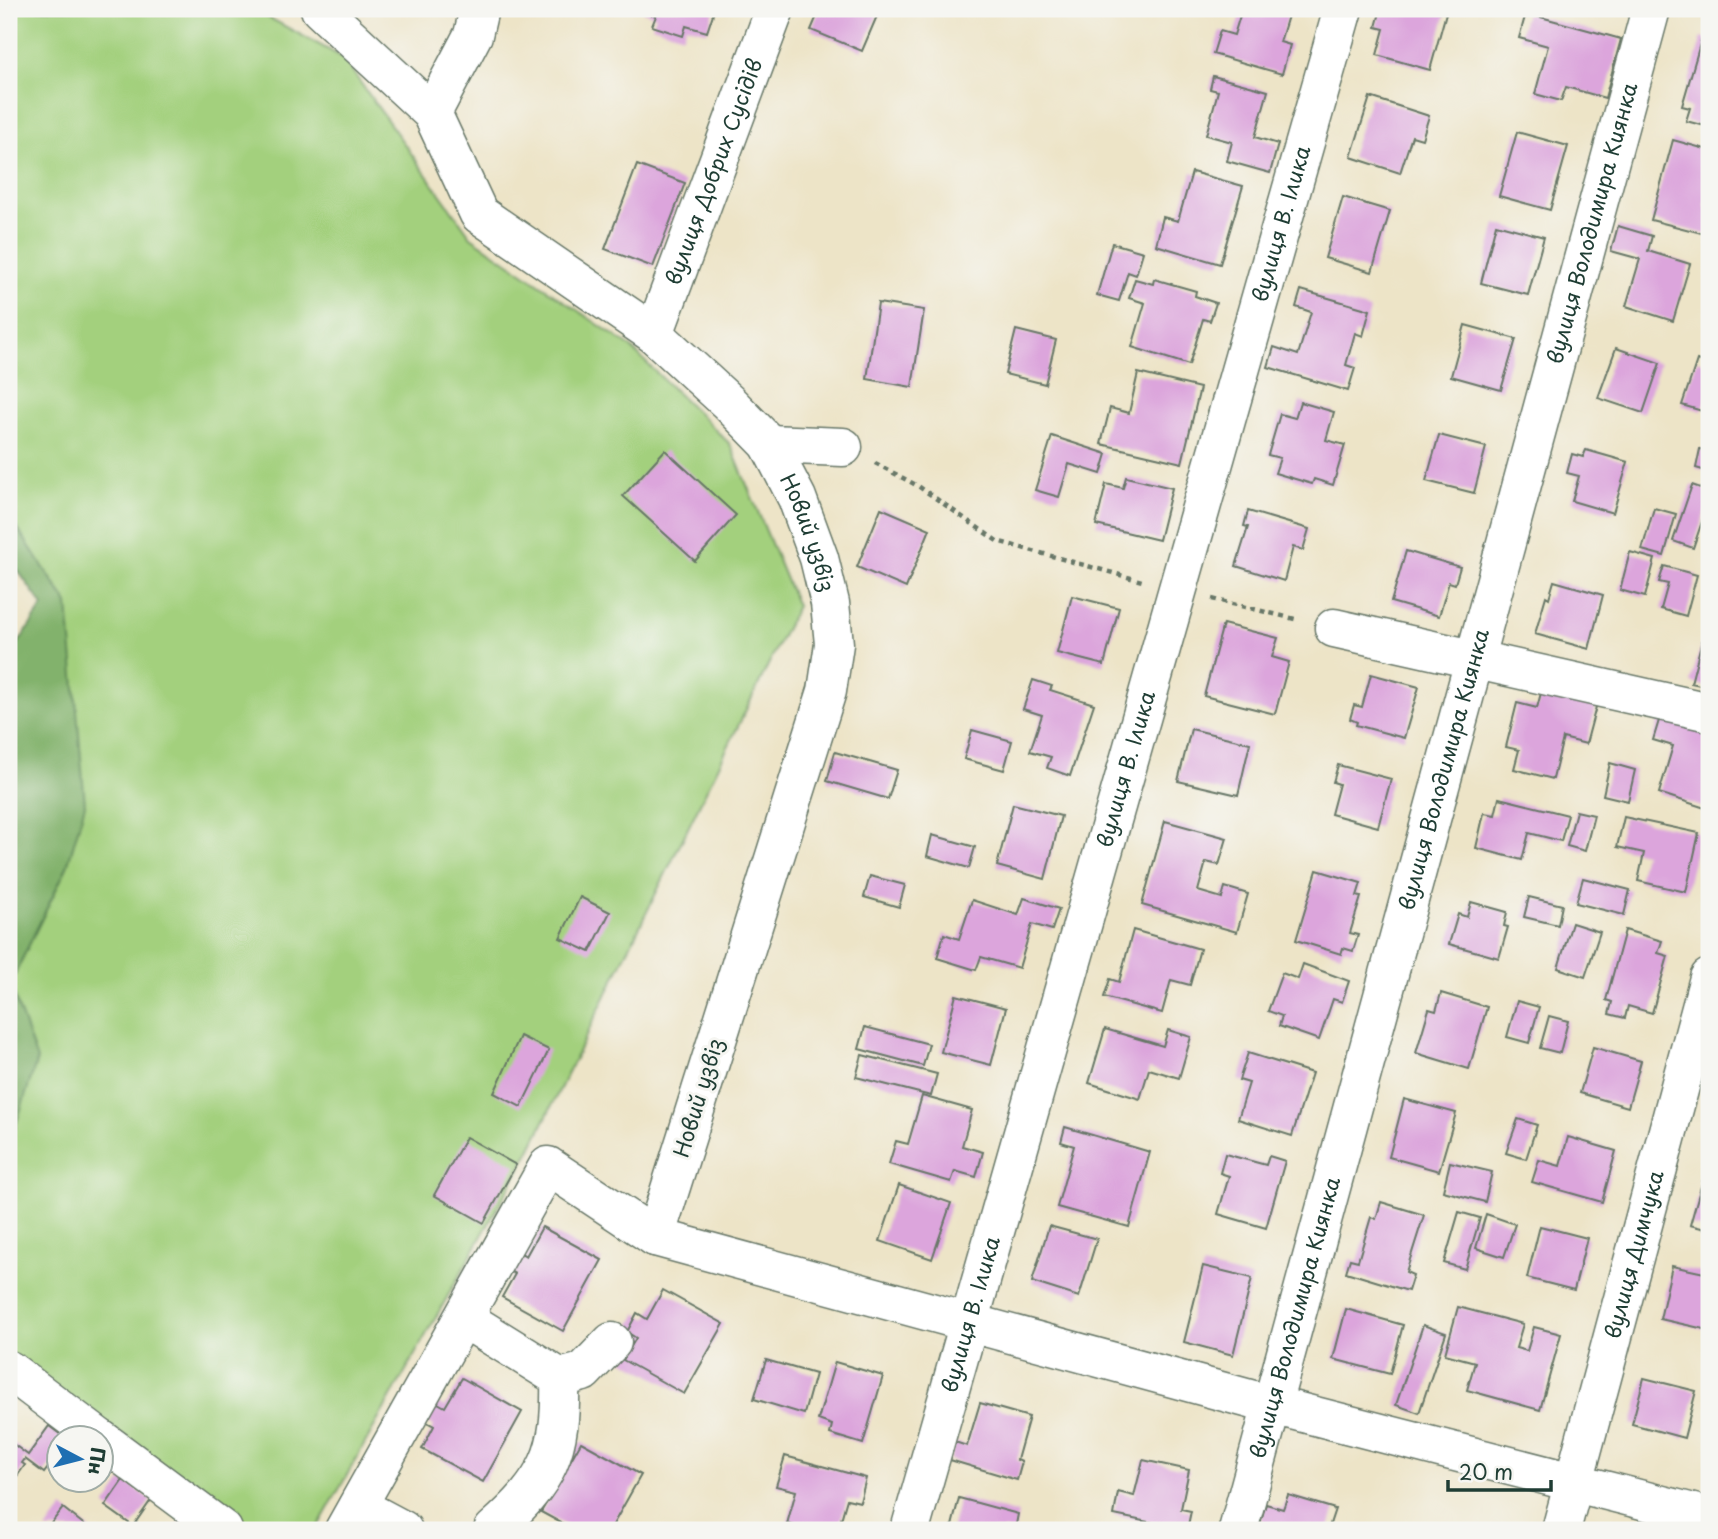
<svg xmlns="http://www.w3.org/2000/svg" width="1718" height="1539" viewBox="0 0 1718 1539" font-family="'Playpen Sans',sans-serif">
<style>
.green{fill:#a3d07d;stroke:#618658;stroke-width:2}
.forest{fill:#82b26c;stroke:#507850;stroke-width:2}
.building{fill:#dca5dc}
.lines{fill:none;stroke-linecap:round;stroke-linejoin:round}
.minor-casing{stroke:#677767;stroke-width:41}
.path{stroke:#677767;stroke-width:4.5;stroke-dasharray:5 5;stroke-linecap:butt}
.minor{stroke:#fff;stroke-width:38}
.labels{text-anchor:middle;stroke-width:6;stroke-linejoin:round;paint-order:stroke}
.street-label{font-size:21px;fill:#1f3d34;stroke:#f6f6f2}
</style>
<rect width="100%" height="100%" fill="#f6f6f2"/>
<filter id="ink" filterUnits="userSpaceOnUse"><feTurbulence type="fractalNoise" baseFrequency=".0143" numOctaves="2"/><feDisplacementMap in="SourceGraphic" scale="14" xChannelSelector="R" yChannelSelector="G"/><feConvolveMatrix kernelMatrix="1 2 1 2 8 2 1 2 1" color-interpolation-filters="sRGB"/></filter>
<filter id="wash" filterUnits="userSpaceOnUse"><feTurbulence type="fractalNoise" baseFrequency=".00686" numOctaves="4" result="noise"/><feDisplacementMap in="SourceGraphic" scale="28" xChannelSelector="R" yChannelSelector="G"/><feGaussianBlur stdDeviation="1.57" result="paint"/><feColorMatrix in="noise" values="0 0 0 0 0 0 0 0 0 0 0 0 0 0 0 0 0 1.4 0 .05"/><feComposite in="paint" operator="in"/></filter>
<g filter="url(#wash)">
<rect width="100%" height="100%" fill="#ede4c7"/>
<polygon class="green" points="9,9 253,9 342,57 471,237 628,345 730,444 797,606 529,1152 316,1530 240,1530 9,1356 9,1146 36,1061 10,984 67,867 68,604 9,516"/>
<polygon class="forest" points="9,516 68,604 85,805 67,867 10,984 37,1060 9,1146 9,657 43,606 9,558"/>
<g id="blocks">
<g class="building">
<polygon points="644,9 707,9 714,11 707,32 686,26 683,36 652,26 656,16 643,12"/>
<polygon points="820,9 880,9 862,51 811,30"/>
<polygon points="1242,9 1290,9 1280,42 1290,45 1282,74 1213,54 1220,31 1234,35"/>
<polygon points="1381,9 1431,9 1446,13 1430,70 1377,55 1384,29 1376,27"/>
<polygon points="1526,13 1621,39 1605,98 1566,87 1561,101 1535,94 1548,46 1519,38"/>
<polygon points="1702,37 1709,39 1709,127 1686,121 1690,108 1682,106"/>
<polygon points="1213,76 1268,91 1255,137 1278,144 1270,173 1227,161 1232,142 1206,135 1218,91 1210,89"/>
<polygon points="1370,97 1429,116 1422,139 1412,136 1400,173 1351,157"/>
<polygon points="1517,132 1568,146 1550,210 1499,196"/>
<polygon points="1673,140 1709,150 1709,192 1705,206 1709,207 1709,235 1651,220"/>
<polygon points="637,165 685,183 653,267 605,249"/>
<polygon points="1192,172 1243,186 1220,264 1156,245 1163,217 1178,221"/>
<polygon points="1343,197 1390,211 1372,272 1325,258"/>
<polygon points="1496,224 1544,237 1528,295 1481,283"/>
<polygon points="1618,226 1652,236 1648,251 1690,264 1673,321 1626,306 1640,259 1611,251"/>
<polygon points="1112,243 1143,252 1136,275 1128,272 1119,301 1097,295"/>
<polygon points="1135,279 1153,284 1154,279 1196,291 1195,296 1216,303 1210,321 1203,319 1189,365 1132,347 1145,303 1129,298"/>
<polygon points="1301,290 1370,310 1363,336 1355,333 1346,365 1355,368 1348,391 1268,367 1274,347 1298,355 1311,312 1296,307"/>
<polygon points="878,303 924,310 912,387 867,379"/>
<polygon points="1465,325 1516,339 1501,390 1451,376"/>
<polygon points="1016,330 1056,340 1045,384 1005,374"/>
<polygon points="1616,348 1660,363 1643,413 1598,398"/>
<polygon points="1697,360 1709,364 1709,390 1702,411 1682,405"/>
<polygon points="1138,373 1200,388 1182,463 1101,444 1110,408 1129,413"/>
<polygon points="1300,402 1334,412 1326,440 1345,445 1333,485 1314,479 1312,484 1275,473 1280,458 1268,455 1280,414 1295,418"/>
<polygon points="1709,421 1709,441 1703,439"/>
<polygon points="1439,435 1486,447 1474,493 1426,481"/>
<polygon points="1052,436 1107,454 1101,474 1069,464 1059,497 1035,490"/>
<polygon points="1700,449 1709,451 1709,472 1696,468"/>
<polygon points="665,450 736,515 695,561 623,496"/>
<polygon points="1586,450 1628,462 1613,513 1572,501 1579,476 1567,473 1572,454 1583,457"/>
<polygon points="1126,477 1172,488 1159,540 1096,525 1106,484 1123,488"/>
<polygon points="1692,485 1709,491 1709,501 1693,548 1673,541"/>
<polygon points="881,508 930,529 906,588 857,567"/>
<polygon points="1654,508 1676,514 1664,556 1642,550"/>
<polygon points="1248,511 1309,529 1303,550 1293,547 1284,581 1236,566 1248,527 1244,526"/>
<polygon points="1406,551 1460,567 1455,584 1449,582 1439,616 1391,602"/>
<polygon points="1630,552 1655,559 1645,597 1620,590"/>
<polygon points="1664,566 1697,575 1686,616 1661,609 1668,584 1659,582"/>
<polygon points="1554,581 1603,595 1589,649 1535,634 1546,596 1549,598"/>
<polygon points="1072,596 1119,608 1104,665 1057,653"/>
<polygon points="1709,613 1709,687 1691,683"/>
<polygon points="1223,624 1278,638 1272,657 1289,662 1275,714 1204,696"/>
<polygon points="1371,674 1419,687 1404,738 1356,725 1357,722 1350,719 1354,705 1362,707"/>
<polygon points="1033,680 1052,686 1050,690 1094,704 1070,776 1047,768 1051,757 1030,751 1042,715 1023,709"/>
<polygon points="1542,689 1597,703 1586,744 1563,738 1553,779 1514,769 1519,750 1506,747 1517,703 1537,708"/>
<polygon points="1661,714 1709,729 1709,795 1705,808 1659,793 1673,746 1653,740"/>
<polygon points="1191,729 1250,743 1238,795 1178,781"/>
<polygon points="972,730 1012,741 1004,770 964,759"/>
<polygon points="835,752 897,770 888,799 827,781"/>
<polygon points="1610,763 1635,770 1628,801 1603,795"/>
<polygon points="1338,765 1391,779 1378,827 1331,814 1339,784 1333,782"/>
<polygon points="1499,798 1568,815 1561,841 1529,833 1522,860 1476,848 1484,813 1495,815"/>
<polygon points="1013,804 1061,816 1045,879 997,866"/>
<polygon points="1576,811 1594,815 1585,851 1567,846"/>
<polygon points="1624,817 1699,833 1686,892 1638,881 1644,853 1617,847"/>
<polygon points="1165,821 1227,838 1219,865 1206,862 1198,891 1222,898 1225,887 1248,894 1237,932 1142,905"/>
<polygon points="932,835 975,847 969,868 927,856"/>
<polygon points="1317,870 1361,883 1357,896 1361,897 1350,933 1358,935 1353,951 1343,948 1341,954 1296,940"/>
<polygon points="870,876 905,885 899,907 864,897"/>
<polygon points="1583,878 1630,890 1624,915 1576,903"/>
<polygon points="580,897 610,912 590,952 560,938"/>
<polygon points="1529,897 1562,905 1558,925 1524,917"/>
<polygon points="1024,898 1059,909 1052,930 1032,924 1019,968 981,957 976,970 937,958 944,934 959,939 972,900 1018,915"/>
<polygon points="1471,902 1507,912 1504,926 1508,927 1499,958 1449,944 1458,914 1467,917"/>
<polygon points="1572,923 1600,932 1585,977 1558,968"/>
<polygon points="1133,930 1200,949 1190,985 1171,980 1162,1013 1104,997 1110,979 1119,982"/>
<polygon points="1625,930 1662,941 1658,953 1668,956 1652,1013 1628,1006 1625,1018 1609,1014 1612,1002 1606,1000"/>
<polygon points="1303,964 1349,981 1342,1002 1333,999 1319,1040 1279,1026 1282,1016 1268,1011 1282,973 1298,979"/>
<polygon points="1441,993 1487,1007 1469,1069 1416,1053 1429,1009 1436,1011"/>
<polygon points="956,995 1006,1008 991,1065 941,1052"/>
<polygon points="1517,1001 1539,1007 1529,1043 1507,1037"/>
<polygon points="1549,1016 1568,1021 1560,1053 1540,1048"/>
<polygon points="865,1027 929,1044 923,1066 859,1049"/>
<polygon points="1105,1029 1163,1046 1168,1030 1191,1037 1179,1078 1149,1069 1140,1099 1089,1083"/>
<polygon points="520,1036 549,1050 521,1107 494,1093"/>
<polygon points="1593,1047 1641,1061 1628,1107 1580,1093"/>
<polygon points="1248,1053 1312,1073 1292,1136 1238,1119 1249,1083 1239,1080"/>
<polygon points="862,1055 937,1074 931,1096 856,1077"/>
<polygon points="922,1096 972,1110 962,1146 983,1152 976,1177 955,1171 951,1182 889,1164 896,1141 908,1144"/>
<polygon points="1404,1099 1456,1113 1439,1171 1389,1157"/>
<polygon points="1518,1119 1537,1125 1526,1159 1506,1153"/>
<polygon points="1065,1127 1150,1152 1129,1227 1057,1207 1074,1146 1061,1142"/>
<polygon points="466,1137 516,1165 484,1223 434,1195"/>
<polygon points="1568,1137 1616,1151 1602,1202 1532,1182 1539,1160 1560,1166"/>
<polygon points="1225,1154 1266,1165 1269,1156 1285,1161 1266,1228 1218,1214 1229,1176 1220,1173"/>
<polygon points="1709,1158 1709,1230 1690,1225"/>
<polygon points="1450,1162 1492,1172 1485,1202 1443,1191"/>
<polygon points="899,1185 951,1203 932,1259 880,1241"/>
<polygon points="1381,1202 1424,1215 1406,1272 1413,1275 1408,1291 1346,1272 1350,1259 1358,1261 1371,1217 1376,1219"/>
<polygon points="1459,1212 1480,1218 1465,1269 1444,1263"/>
<polygon points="1486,1214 1515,1224 1504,1257 1476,1248"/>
<polygon points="1049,1226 1097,1239 1079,1297 1032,1282"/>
<polygon points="1540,1226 1587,1238 1574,1290 1527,1278"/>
<polygon points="542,1227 602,1260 563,1331 502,1297 515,1274 505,1269 516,1250 526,1256"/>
<polygon points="1203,1266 1252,1278 1233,1355 1184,1342"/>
<polygon points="1672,1266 1709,1274 1709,1330 1660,1319"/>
<polygon points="663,1290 724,1324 684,1394 623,1360 636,1338 627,1332 637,1313 647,1319"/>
<polygon points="1458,1307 1523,1324 1516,1348 1527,1351 1534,1327 1561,1334 1540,1410 1467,1390 1475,1362 1445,1354"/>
<polygon points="1346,1309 1403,1325 1390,1374 1333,1359"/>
<polygon points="1423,1325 1446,1333 1419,1413 1396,1405"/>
<polygon points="766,1360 815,1374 804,1414 754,1399"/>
<polygon points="835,1362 883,1376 863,1444 830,1434 832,1425 818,1420"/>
<polygon points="462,1378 522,1412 483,1482 422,1449 434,1426 425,1421 436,1402 445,1407"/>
<polygon points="1644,1378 1696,1391 1684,1438 1632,1424"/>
<polygon points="980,1403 1029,1417 1017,1460 1022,1462 1017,1480 950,1460 955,1442 967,1446"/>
<polygon points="49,1426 65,1438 60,1438 60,1452 44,1473 25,1459 22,1463 25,1465 10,1486 18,1492 9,1505 9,1441 28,1455"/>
<polygon points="581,1442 641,1475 610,1530 574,1530 541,1512"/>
<polygon points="785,1456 866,1478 860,1502 847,1499 838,1530 811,1530 787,1524 796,1491 776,1486"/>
<polygon points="1143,1460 1189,1470 1181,1509 1191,1511 1187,1530 1114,1515 1118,1492 1134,1496"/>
<polygon points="123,1480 151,1500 133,1526 105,1506"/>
<polygon points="1288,1495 1335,1509 1328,1530 1258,1530 1266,1504 1283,1509"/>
<polygon points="959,1498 1018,1514 1015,1530 951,1530"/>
<polygon points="63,1508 91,1530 46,1530"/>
<polygon points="187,1513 211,1530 180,1530 176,1527"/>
</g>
</g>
</g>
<g filter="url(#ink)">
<use href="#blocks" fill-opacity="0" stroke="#677767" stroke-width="2"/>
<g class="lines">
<defs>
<g id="minor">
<path id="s1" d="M 320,9 L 432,113 L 479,214 L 654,334 L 728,402 L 769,444 L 797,498 L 819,558 L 830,603 L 834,644 L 827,691 L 655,1237"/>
<polyline points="432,113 473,35 479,9"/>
<path id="s2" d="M 654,334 L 775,9"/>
<polyline points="769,444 843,447"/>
<polyline points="1334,628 1709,712"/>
<path d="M 465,1319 L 560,1378 C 562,1453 549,1480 493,1530"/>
<polyline points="9,1370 99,1438"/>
<polyline points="560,1378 583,1372 612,1342"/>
<polyline points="102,1440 223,1530"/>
<polyline points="358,1506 403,1530"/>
<polyline points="344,1530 548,1166 655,1237 1272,1405 1709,1517"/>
<path id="s3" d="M 910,1530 L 1343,9"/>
<path id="s4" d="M 1238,1530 L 1651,9"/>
<path id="s5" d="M 1561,1530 L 1709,978"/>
</g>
</defs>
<use href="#minor" class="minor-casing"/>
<g class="path">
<polyline points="875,463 918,486 997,541 1142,581"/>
<polyline points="1212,599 1299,620"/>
</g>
<use href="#minor" class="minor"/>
</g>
</g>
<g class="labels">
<g class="street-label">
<text dy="7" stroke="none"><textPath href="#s2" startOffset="173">вулиця Добрих Сусідів</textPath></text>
<text dy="7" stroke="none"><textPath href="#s4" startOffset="1354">вулиця Володимира Киянка</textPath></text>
<text dy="7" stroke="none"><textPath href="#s3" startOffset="1358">вулиця В. Ілика</textPath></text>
<text dy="7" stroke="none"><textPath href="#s1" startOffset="733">Новий узвіз</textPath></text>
<text dy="7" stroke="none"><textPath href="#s3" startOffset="791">вулиця В. Ілика</textPath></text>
<text dy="7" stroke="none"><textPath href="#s4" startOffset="788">вулиця Володимира Киянка</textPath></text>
<text transform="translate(699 1098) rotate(-73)" y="7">Новий узвіз</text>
<text dy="7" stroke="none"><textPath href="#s5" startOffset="285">вулиця Димчука</textPath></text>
<text dy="7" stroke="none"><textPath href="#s3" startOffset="224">вулиця В. Ілика</textPath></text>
<text dy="7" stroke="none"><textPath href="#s4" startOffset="220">вулиця Володимира Киянка</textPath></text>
</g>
</g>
<rect width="1718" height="1539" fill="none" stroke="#f6f6f2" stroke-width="35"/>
<g transform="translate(80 1459) rotate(97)"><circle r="33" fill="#f6f6f2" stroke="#a0aca6" stroke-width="2"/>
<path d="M0-5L12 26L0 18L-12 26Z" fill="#1f6fb2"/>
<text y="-10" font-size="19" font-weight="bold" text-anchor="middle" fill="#1f3d34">Пн</text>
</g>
<path d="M1448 1480v10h103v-10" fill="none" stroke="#1f3d34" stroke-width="3.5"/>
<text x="1459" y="1480" font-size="21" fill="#1f3d34" stroke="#f6f6f2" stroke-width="5" paint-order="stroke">20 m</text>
</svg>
